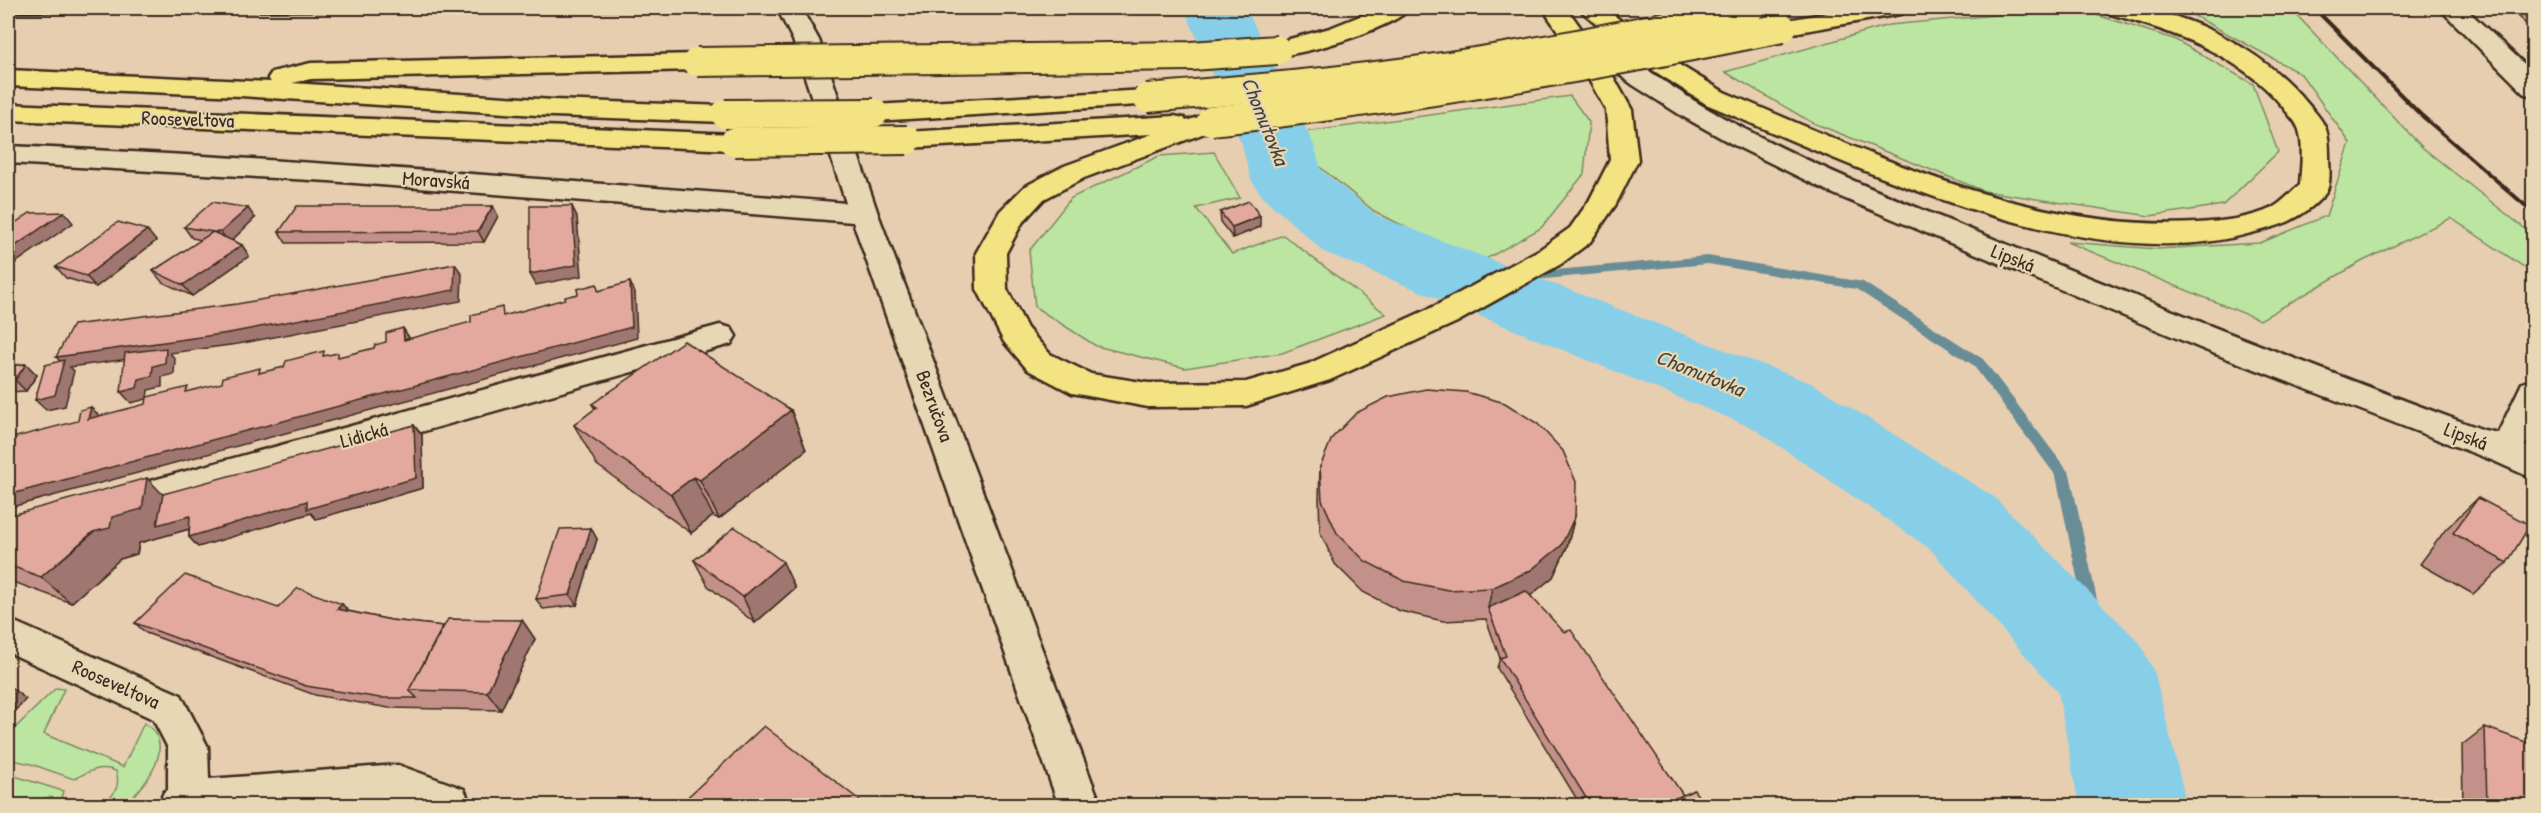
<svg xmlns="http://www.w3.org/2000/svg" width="2541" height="813" viewBox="0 0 2541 813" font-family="'Patrick Hand',sans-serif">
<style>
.green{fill:#bce5a1;stroke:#7c8860;stroke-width:1.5}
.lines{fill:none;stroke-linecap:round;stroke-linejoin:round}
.stream{fill:#698d97;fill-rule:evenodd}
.river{fill:#87cfe8;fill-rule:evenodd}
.minor-casing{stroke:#3b2a1e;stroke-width:5}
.major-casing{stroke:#3b2a1e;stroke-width:5}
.highway-casing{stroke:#3b2a1e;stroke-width:5}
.minor{fill:#e8d7b4;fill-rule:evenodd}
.major{fill:#f4e382;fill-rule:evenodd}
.highway{fill:#f4e382;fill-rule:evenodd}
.rail{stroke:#3b2a1e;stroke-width:4}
.highway-bridge-casing{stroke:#3b2a1e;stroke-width:32;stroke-linecap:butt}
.highway-bridge{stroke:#f4e382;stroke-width:28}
.wall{fill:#c39189;stroke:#3b2a1e;stroke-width:1.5}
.shaded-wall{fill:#9f766f;stroke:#3b2a1e;stroke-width:1.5}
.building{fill:#e3a99f;stroke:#3b2a1e;stroke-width:1.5}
.labels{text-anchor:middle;stroke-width:4.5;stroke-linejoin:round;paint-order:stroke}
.street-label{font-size:20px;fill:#3b2a1e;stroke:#e8d7b4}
.water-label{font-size:21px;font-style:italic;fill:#46433c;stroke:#e8d7b4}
</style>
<rect width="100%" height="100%" fill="#e7ceb0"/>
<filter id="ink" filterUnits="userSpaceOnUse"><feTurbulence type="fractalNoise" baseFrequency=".0167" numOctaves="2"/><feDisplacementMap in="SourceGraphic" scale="12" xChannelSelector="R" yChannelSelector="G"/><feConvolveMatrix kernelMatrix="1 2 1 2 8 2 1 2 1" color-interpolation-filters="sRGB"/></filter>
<g filter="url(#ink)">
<g class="green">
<polygon points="2168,8 2290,8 2423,148 2533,235 2533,273 2451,218 2361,262 2260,320 2067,242 2157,249 2260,243 2326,216 2350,143 2301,74 2193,15"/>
<polygon points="2087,12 2174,39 2253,84 2278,152 2223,205 2150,216 1984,191 1811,122 1725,72 1889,25 2007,14"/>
<polygon points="1570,96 1589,122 1584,174 1541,228 1477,264 1374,211 1315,163 1297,133"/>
<polygon points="1214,152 1240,198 1196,208 1232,254 1283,235 1386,314 1282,353 1185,368 1096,346 1035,307 1029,251 1071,198 1159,156"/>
<path d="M 56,688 L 64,689 L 44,734 L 123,767 L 144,723 C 147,725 153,729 155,732 C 170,757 141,791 124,805 L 104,805 C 114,794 121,787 116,771 C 100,765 89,771 74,779 L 31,764 L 8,759 L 8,742 L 14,729 Z"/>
<polygon points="8,774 63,791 59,805 54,805 51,797 8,805"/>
</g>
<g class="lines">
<g class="stream">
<polygon points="1708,256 1863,282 1983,359 2070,474 2113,674 2111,679 2105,681 2099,679 2097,674 2056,476 1973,365 1856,289 1708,264 1523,281 1517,277 1523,273"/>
<polygon points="1498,276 1504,280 1502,283 1471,286 1465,282 1471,278"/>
</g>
<polygon class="river" points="1184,8 1246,8 1314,145 1321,170 1378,216 1813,384 1994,497 2140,643 2155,674 2187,806 2079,806 2058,692 1930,549 1753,428 1324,252 1262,196 1251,180 1242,145"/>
<defs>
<g id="minor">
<path d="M 777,8 L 801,8 L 819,40 L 878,214 L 1101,806 L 1059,806 L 853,222 L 329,181 L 8,163 L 8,146 C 288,158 567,181 846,203 L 793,40 Z"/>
<polygon points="2439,8 2465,8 2534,73 2534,96 2525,94"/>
<path d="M 1596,37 L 1605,40 C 1636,62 1668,85 1701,105 C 1803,164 1914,206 2023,251 C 2176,313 2329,373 2484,430 L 2498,433 L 2522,383 L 2534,379 L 2534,429 L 2525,446 L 2534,450 L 2534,479 L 2494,461 L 2205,350 L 1836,195 L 1732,144 L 1682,116 L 1633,85 L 1587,50 L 1583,45 L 1587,40 Z"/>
<polygon points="720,325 731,328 736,336 731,344 117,518 105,514 99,504 105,494 117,490"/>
<polygon points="8,619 181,695 208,747 209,779 398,765 464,789 471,806 405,806 398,803 365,806 158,806 164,792 168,790 168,748 153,719 8,652"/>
</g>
<polygon id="major" points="1578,8 1605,8 1666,57 1724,92 1728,98 1724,104 1715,106 1706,104 1648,67"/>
<g id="highway">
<path d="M 1380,8 L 1410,8 C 1397,27 1290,61 1268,55 L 1264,50 L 1268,45 L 1330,28 Z"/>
<polygon points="1559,8 1568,10 1605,62 1632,110 1638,160 1616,204 1590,242 1561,264 1457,322 1330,380 1246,406 1148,407 1072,393 1028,370 1004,342 977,289 976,253 1000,211 1024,187 1064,166 1152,134 907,148 897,146 893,140 897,134 907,132 1174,116 1184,118 1186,121 1211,113 1221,115 1224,121 1221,127 1084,178 1044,199 1022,223 1006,253 1007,289 1027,328 1050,354 1091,374 1148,383 1246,382 1308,364 1435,306 1539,250 1570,228 1589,201 1610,160 1606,110 1579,62 1547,15 1550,10"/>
<polygon points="1856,8 1907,8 1904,13 1895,15 1782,35 1773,33 1770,28 1773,23 1782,21"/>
<path d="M 2104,8 C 2174,1 2264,49 2307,103 C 2313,110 2321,118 2325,127 C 2329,136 2329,147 2329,156 C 2329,168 2332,186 2324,195 C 2301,220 2282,225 2251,233 C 2087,280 1856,167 1706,104 L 1702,98 L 1706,92 L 1715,90 L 1724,92 C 1874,155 2031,232 2197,223 C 2218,222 2253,218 2272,208 C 2282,203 2291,192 2300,185 C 2301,167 2304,147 2299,130 C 2296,121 2288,114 2283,107 C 2239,53 2172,31 2107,13 Z"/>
<polygon points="697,54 706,57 710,62 706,67 697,70 311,79 292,83 553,100 725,106 734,108 738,114 734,120 725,122 553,116 241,96 8,86 8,70 271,82 268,78 272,72 311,63"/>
<polygon points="1147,90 1156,92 1160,98 1156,104 874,121 865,119 861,113 865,107 874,105"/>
<polygon points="8,104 734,134 744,136 748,142 744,148 734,150 8,120"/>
</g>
</defs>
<use href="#minor" class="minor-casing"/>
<use href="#major" class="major-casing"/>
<use href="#highway" class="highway-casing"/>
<use href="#minor" class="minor"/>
<use href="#major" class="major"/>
<use href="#highway" class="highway"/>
<g class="rail">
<polyline points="2314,8 2420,114 2534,213"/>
<polyline points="8,12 957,8"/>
</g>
<defs>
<g id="highway-bridge">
<polyline points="697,62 1191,56 1277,50"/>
<path d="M 1147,98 C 1241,90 1335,82 1428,69 C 1536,54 1643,32 1750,8"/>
<polyline points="725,114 874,113"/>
<path d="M 1211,121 C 1403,99 1593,67 1782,28"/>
<polyline points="734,142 907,140"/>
</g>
</defs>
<use href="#highway-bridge" class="highway-bridge-casing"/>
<use href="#highway-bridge" class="highway-bridge"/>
</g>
<g class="wall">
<polygon points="2508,8 2534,8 2534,31"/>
<polygon points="493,206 498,216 484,242 286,243 279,232"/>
<polygon points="1220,212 1260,227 1233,238 1221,223"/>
<polygon points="255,218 232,240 242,245 249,256 192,296 162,282 153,271 202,240 192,238 184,227"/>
<polygon points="156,241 96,287 66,278 56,267"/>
<polygon points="26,364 37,375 26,391 8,392 8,366"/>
<polygon points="592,404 791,410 806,450 719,519 713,516 691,533 597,465 574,425 595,409"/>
<polygon points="422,435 423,488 316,519 311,513 198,547 189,537 189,529 139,543 137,554 120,559 71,603 8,580 8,516 163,494"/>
<polygon points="1320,467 1575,516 1567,547 1553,577 1530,595 1683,795 1705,806 1581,806 1497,668 1500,658 1486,619 1443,621 1400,611 1363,592 1335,564 1320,532 1319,499"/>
<polygon points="2478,498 2507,563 2473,594 2420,564 2446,529"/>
<polygon points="591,528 597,539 577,605 543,609 536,599"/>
<polygon points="694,560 795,588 755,623 708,586"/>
<polygon points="342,604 348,611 391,620 443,626 522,620 535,639 501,710 389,708 315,695 146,633 135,623 278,608"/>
<polygon points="2485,727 2534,806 2463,806 2462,745"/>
</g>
<g class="shaded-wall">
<polygon points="493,206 498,216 484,242 478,231"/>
<polygon points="572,206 577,217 582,276 536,285 530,274"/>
<polygon points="248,208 255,218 229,243 221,232"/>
<polygon points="64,212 73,223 8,268 8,251"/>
<polygon points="1260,216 1260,227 1233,238 1232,227"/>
<polygon points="147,230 156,241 96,287 86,276"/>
<polygon points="242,245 249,256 192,296 183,285"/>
<polygon points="455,264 462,274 461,301 238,344 170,353 175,359 174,374 162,377 162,387 148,390 147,399 131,403 121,392 139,379 165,354 70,367 74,371 65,406 46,410 35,400 63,364 56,357"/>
<polygon points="630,282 635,293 637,338 8,508 8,495"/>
<polygon points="403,328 410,339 404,340"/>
<polygon points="26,364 37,375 26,391 15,380"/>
<polygon points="91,407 101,418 88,419"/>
<polygon points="791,410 806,450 719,519 700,480"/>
<polygon points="414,425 422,435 423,488 316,519 311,513 198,547 189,537"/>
<polygon points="694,477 713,516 691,533 671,494"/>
<polygon points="147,478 173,505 190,516 200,526 139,543 137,554 120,559 71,603 41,577 112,517"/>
<polygon points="1575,516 1567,547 1553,577 1524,601 1488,608 1492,588"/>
<polygon points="591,528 597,539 577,605 570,595"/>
<polygon points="783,562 795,588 755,623 743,597"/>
<polygon points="342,604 351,614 337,609"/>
<polygon points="522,620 535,639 501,710 487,692"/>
<polygon points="8,685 26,699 8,718"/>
</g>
<g class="building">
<polygon points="2527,8 2534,8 2534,13"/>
<polygon points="1249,201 1260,216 1232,227 1220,212"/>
<polygon points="212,202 248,208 221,232 213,232 242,245 183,285 153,271 213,232 184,227"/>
<polygon points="297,206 493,206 478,231 279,232"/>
<polygon points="530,206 572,206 576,265 530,274"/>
<polygon points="64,212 8,251 8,228 30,213"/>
<polygon points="118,222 147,230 86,276 56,267"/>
<polygon points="455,264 454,290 229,333 56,357 73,325 237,304"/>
<polygon points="630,282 632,327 8,495 8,439 78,421 80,410 91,407 88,419 146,404 147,397 188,387 186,392 222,383 223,377 260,368 259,373 284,367 286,361 324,351 323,356 338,353 338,357 374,348 375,345 386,342 386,333 403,328 404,340 471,322 471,315 502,307 503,316 565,299 565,297 578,294 577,289 597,284 598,291"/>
<polygon points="684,341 791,410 700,480 694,477 671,494 574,425 597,407 592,404"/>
<polygon points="166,348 165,363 153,366 152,376 139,379 137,388 121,392 125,353"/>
<polygon points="64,360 55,395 35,400 45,365"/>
<polygon points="26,364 15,380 8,381 8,366"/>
<polygon points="1426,389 1466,392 1505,403 1538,424 1563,451 1576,482 1575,516 1561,546 1531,570 1492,588 1448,590 1404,581 1365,561 1337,533 1322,500 1320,467 1332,438 1356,413 1388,397"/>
<polygon points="414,425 416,478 307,509 307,501 189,537 190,516 157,525 163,494"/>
<polygon points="147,478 142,509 112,517 110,528 93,532 41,577 8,565 8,516"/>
<polygon points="2478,498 2530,525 2507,563 2453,533"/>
<polygon points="735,527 783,562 743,597 694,560"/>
<polygon points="591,528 570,595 536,599 560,529"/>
<polygon points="185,575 278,608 298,588 342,604 337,609 391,620 443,626 409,690 417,698 380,698 306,686 135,623"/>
<polygon points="1526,591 1564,632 1571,630 1683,795 1660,806 1591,806 1500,658 1506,656 1488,608"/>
<polygon points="448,619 522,620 487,692 409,690"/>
<polygon points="764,726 867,806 678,806"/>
<polygon points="2485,727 2534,745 2534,806 2487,806"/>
<polygon points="1694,790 1705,806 1660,806"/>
</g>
</g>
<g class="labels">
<g class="street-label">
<text transform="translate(188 119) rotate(2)" y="7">Rooseveltova</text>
<text transform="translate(436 180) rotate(4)" y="7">Moravská</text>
<text transform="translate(2013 258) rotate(22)" y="7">Lipská</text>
<text transform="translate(935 406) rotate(70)" y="7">Bezručova</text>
<text transform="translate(364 435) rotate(-16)" y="7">Lidická</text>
<text transform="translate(2466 436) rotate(21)" y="7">Lipská</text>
<text transform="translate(116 684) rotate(24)" y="7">Rooseveltova</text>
</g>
<g class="water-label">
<text transform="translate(1265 121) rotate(68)" y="7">Chomutovka</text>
<text transform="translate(1700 373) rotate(22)" y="7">Chomutovka</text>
</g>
</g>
<rect width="2541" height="813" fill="none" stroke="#e8d7b4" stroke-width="30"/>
<rect x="15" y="15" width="2511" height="783" fill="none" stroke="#3b2a1e" stroke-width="2" filter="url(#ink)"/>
</svg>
